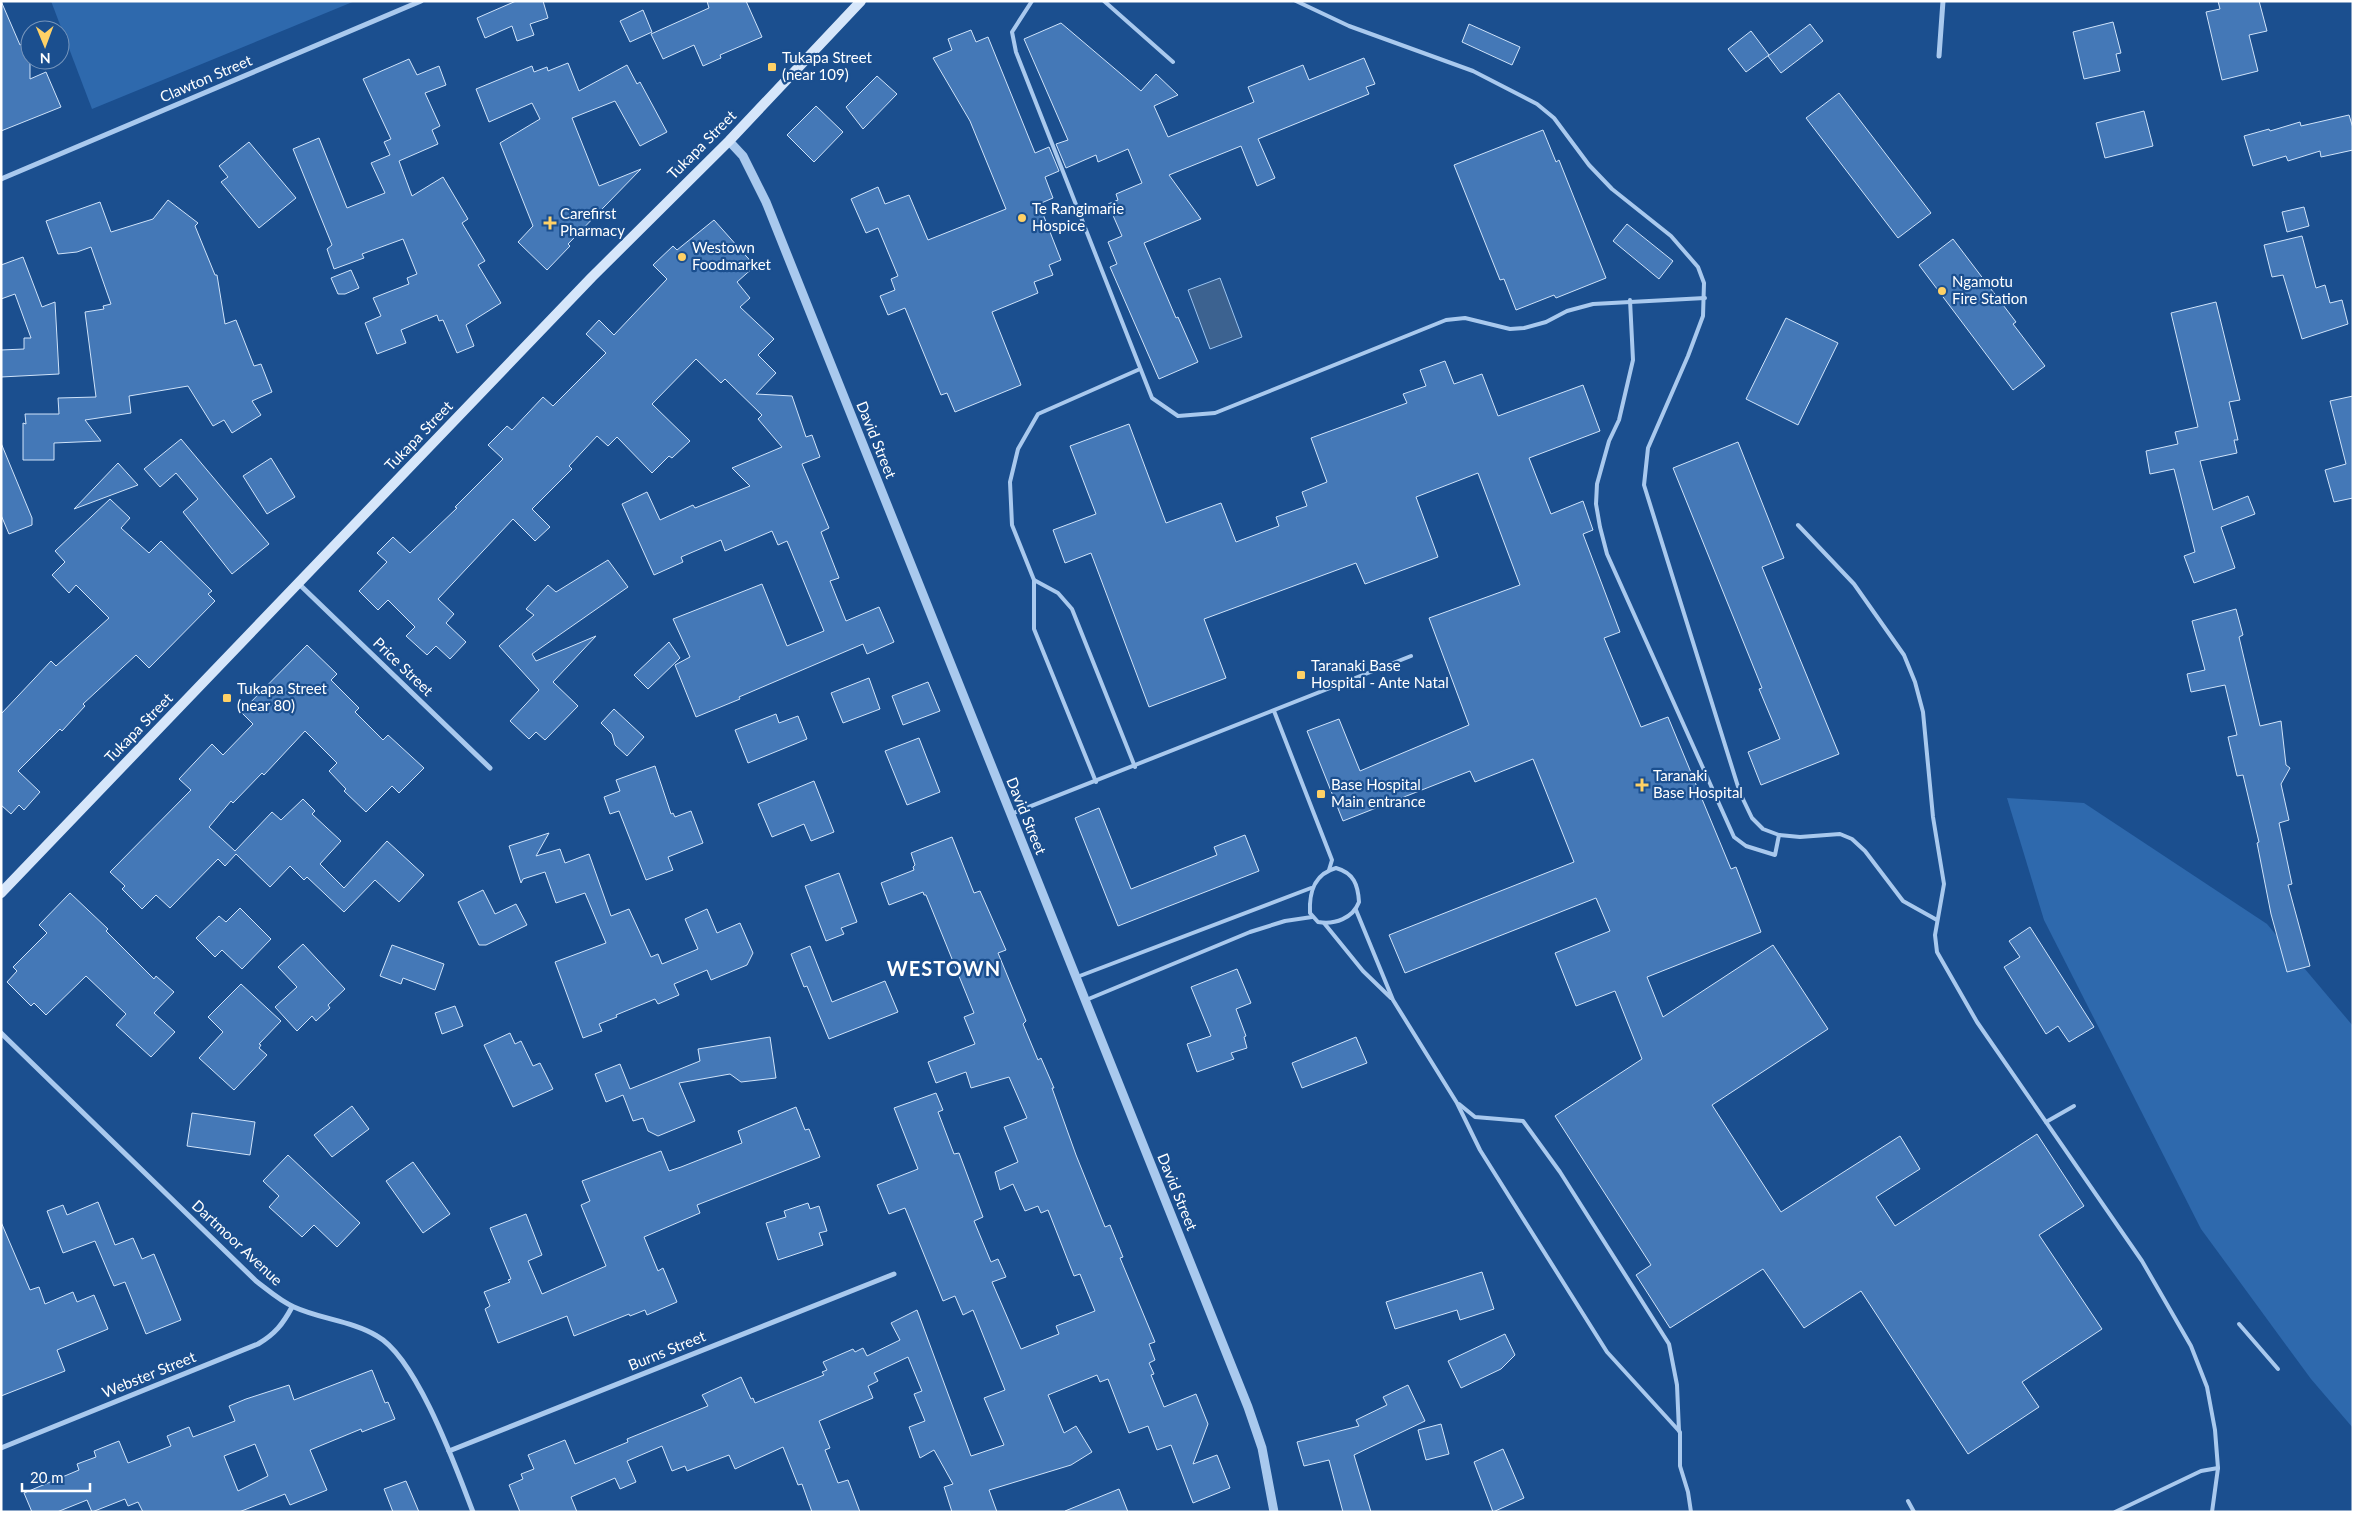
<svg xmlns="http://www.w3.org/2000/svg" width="2354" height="1513" viewBox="0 0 2354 1513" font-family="Lato,sans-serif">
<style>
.green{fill:#2e69ad}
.water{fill:#3c6290;stroke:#9cc4f0}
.building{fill:#4478b7;stroke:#cfe3fa;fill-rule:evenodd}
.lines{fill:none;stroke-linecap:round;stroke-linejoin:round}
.service{stroke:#a9c9ee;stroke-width:4}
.minor{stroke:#a9c9ee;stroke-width:5}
.tertiary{stroke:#a9c9ee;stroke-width:9}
.secondary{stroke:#d6e6fa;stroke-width:10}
.poi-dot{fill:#ffd166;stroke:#1b4f8f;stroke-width:2}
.labels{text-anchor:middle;stroke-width:4.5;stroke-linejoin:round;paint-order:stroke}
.poi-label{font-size:15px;fill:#fff;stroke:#1b4f8f;text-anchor:start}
.street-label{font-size:15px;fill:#fff;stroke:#1b4f8f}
.district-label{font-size:20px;font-weight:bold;letter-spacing:1px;fill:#fff;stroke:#1b4f8f}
</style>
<rect width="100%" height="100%" fill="#1b4f8f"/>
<g class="green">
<polygon points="51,1 355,1 92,109"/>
<polygon points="2007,798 2084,803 2267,924 2353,1026 2353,1428 2311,1379 2201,1229 2044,920"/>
</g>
<polygon class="water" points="1220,278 1242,337 1210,349 1188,290"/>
<g class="building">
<polygon points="1,1 20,45 30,40 30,79 46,72 61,107 1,131"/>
<polygon points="516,1 543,1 548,18 530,24 534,35 517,41 512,26 485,38 477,18"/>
<polygon points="707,1 746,1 762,37 720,55 721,58 703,66 694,45 663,59 651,34 709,8"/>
<polygon points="2218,1 2259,1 2267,31 2249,35 2258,71 2222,80 2206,12 2220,9"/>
<polygon points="643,10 652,32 630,42 620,21"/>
<polygon points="2113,22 2121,53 2116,54 2120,71 2084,79 2073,32"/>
<polygon points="1061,23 1141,91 1156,74 1178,95 1154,106 1168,137 1254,102 1248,87 1303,65 1309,80 1364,58 1375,84 1366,87 1369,94 1258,139 1275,178 1257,186 1241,146 1169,175 1201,219 1144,243 1176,318 1178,317 1198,362 1159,379 1110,267 1117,264 1108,242 1122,236 1108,204 1118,200 1116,194 1142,183 1128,149 1098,162 1096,155 1066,168 1056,144 1068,140 1024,39"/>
<polygon points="1469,24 1520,47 1512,65 1462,42"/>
<polygon points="1810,24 1823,41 1781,73 1768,56"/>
<polygon points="971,30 976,42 988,37 1035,153 1049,147 1059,171 1045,177 1053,198 1039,204 1061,260 1049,265 1053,275 1034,282 1038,293 992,312 1021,385 955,412 947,393 941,395 905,308 888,315 880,296 895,290 891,279 898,276 878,228 866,233 851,199 878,187 885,204 909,195 928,240 1006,209 970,121 933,58 952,50 948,39"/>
<polygon points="1751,31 1769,55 1746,72 1728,49"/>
<polygon points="409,59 417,75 439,66 446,85 425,93 440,126 432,130 438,144 399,161 412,196 443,177 468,219 462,223 485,261 478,265 501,303 466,325 474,346 457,353 443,320 439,321 437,315 401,330 406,343 377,354 365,323 381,316 373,298 409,284 407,278 417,274 403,239 362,254 364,258 334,269 327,249 332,245 293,149 319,138 347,208 385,193 371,163 390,155 384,142 391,139 363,79"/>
<polygon points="568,63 579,91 627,65 637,84 640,82 667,132 640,146 615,101 572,118 599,186 641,169 568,244 570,246 547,270 518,242 533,226 500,143 540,119 532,103 489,122 476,89 532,66 534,72 547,67 548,71"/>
<polygon points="877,76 897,94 863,129 846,107"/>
<polygon points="1839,93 1931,213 1898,238 1806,118"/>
<polygon points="816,106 843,132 814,162 787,135"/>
<polygon points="2144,111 2153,146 2105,158 2096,123"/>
<polygon points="2349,115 2353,128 2353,150 2321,157 2320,151 2288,161 2286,156 2253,166 2244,136 2269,129 2270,131 2300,122 2301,126"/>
<polygon points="1543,130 1556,162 1559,160 1606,278 1556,298 1554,295 1516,310 1504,279 1500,280 1454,165"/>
<polygon points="249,142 296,198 259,228 221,182 228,177 219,166"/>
<polygon points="168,200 198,223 195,226 215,275 217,275 225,324 236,320 254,366 261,364 272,392 252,401 261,415 232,433 224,420 213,426 188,386 129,396 131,413 85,420 101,441 54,443 54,460 23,460 23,423 26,424 25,414 59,414 58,398 96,397 85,312 104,309 103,306 111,304 91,247 77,252 58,254 46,221 100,202 111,232 153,219"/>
<polygon points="2304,207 2309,226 2287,232 2282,212"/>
<polygon points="714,220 755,266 737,282 750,298 740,307 774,339 758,355 776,373 756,394 792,396 806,437 812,435 820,457 802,464 829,528 821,532 839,578 830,581 846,621 879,607 894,642 867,654 863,644 739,697 740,699 696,717 675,665 690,657 673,619 762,584 787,646 824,631 787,541 778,545 772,531 725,551 721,540 681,557 683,562 654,575 622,504 647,492 660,520 693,505 695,508 750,486 732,468 782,447 758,419 762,415 725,379 721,383 696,359 652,404 690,441 672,458 669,456 652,473 617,437 608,446 597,436 569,466 572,469 532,509 550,527 535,541 513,519 438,599 454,614 446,623 466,642 450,659 436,646 427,655 406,636 415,627 388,600 378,610 359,591 387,562 377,553 393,537 410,553 457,508 455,507 503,459 488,445 507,426 512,430 543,397 553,406 606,353 586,334 599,320 614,335 667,279 653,265 673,246 677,250"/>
<polygon points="1627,224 1673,261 1659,279 1613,241"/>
<polygon points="2302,236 2316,288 2325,285 2330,303 2342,300 2348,324 2302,339 2283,275 2272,277 2264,245"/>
<polygon points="1953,239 2016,322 2013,324 2045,366 2013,390 1919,265"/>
<polygon points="23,257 42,307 55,302 59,374 1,377 1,350 24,349 24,338 31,338 15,294 1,299 1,265"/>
<polygon points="351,270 359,288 345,294 338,294 331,278"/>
<polygon points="2216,302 2240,400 2229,402 2238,440 2234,440 2237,453 2200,461 2213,510 2248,496 2255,514 2221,527 2235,568 2194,583 2184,556 2195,552 2174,469 2150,474 2146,451 2178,444 2175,432 2198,427 2171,313"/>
<polygon points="1786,318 1838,343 1798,425 1746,399"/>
<polygon points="1445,361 1454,384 1482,374 1498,416 1583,385 1600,431 1529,458 1551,514 1583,501 1593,530 1583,534 1620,632 1604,638 1641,727 1668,717 1731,869 1736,867 1761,932 1647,977 1663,1017 1773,945 1828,1029 1712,1105 1781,1212 1900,1136 1920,1169 1876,1197 1895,1226 2037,1134 2084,1206 2039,1235 2102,1329 2022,1382 2039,1407 1968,1454 1861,1291 1804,1328 1763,1269 1670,1328 1636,1275 1651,1265 1555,1116 1642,1059 1615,991 1576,1006 1555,953 1610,931 1596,898 1405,973 1389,935 1574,862 1533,759 1475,782 1470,771 1343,821 1307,731 1339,719 1360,771 1469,725 1429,618 1520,585 1478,473 1416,497 1438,557 1365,584 1356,563 1204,619 1226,678 1149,707 1091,553 1065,563 1053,530 1096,514 1070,446 1129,424 1166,523 1221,503 1236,542 1279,526 1276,517 1307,506 1302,492 1327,482 1311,438 1407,403 1403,394 1426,386 1420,370"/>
<polygon points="2353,396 2353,498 2334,502 2325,470 2346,464 2330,401"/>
<polygon points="181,439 269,544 232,574 183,512 198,499 176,473 160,487 144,469"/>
<polygon points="1738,442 1784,558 1762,567 1839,754 1761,785 1748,752 1780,739 1759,689 1762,688 1673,468"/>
<polygon points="1,443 32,518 32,525 9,534 1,515"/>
<polygon points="271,458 295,497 267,514 243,476"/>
<polygon points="118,463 138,485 74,509"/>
<polygon points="110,499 130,518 121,528 149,553 161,541 212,591 208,594 215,601 149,668 136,655 83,704 85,706 62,731 60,729 18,771 40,792 24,810 19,805 11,814 1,805 1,714 51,661 56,666 109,618 76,585 69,593 52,575 65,562 55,551"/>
<polygon points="608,560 628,587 532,654 536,661 596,636 553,682 578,706 545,740 536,732 529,739 510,721 539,690 499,646 534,615 526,609 548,585 556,592"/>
<polygon points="2236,609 2243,635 2239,637 2260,726 2281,721 2286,765 2290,768 2281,784 2289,820 2279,823 2292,884 2288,885 2310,966 2287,972 2271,914 2257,843 2259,842 2243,775 2237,776 2228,737 2237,735 2225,685 2191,692 2187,674 2205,670 2192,621"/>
<polygon points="669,642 680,658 648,689 634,675"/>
<polygon points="307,645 337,674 331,680 359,708 355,712 383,740 388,735 424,768 399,793 392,786 366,812 344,791 346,789 329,771 337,763 305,731 264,775 262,773 233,803 231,801 209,827 235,851 272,812 281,820 303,799 315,811 312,814 341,841 320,864 344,888 387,841 424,875 399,902 375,880 344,912 307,877 304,880 290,866 270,887 236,854 225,866 218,859 170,908 156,895 142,909 122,889 125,886 110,872 191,790 179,779 212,744 223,755 253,724 241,712"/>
<polygon points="869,678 880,709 843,723 831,693"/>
<polygon points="928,682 940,711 903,725 892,696"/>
<polygon points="614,709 644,737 627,756 615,745 612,734 601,723"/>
<polygon points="776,714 779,723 798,716 807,739 748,763 735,730"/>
<polygon points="919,738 940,792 907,805 885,751"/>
<polygon points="655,766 671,814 673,813 675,817 691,811 703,843 668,857 673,870 646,880 619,811 610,814 604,797 620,791 616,780"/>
<polygon points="814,781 834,832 811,841 804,824 772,837 758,804"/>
<polygon points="1099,808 1131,889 1217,855 1214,847 1245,835 1259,871 1118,926 1075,818"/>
<polygon points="549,833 536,856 560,849 565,863 589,854 611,916 629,909 651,957 658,954 662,964 698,949 685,919 707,909 717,933 740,923 753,953 747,965 711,980 707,970 674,984 679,995 658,1004 655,999 616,1015 617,1017 599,1024 602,1031 583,1038 555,962 606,943 585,893 556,903 545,872 523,879 521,883 509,846"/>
<polygon points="952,837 974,893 980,891 1006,950 998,953 1026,1021 1023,1024 1038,1060 1041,1058 1054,1088 1052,1088 1076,1155 1105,1227 1110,1225 1123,1257 1120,1258 1155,1342 1149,1344 1155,1360 1149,1363 1154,1374 1151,1375 1164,1407 1196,1394 1208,1424 1193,1464 1217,1455 1230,1488 1193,1503 1171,1445 1157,1450 1148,1426 1129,1433 1108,1379 1100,1382 1097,1375 1048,1395 1064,1433 1076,1426 1092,1452 1071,1465 989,1490 997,1512 952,1512 944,1487 953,1484 934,1450 920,1458 909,1427 925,1421 914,1394 922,1391 908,1357 874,1373 878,1381 868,1386 873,1398 819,1421 830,1448 825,1450 838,1483 848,1480 860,1512 812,1512 802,1484 798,1485 783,1447 735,1469 729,1455 687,1471 685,1466 672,1471 662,1446 627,1461 636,1482 620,1489 615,1478 571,1497 577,1512 520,1512 509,1485 523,1479 521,1474 534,1469 528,1455 565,1440 575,1464 628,1442 627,1439 708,1406 702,1395 741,1377 751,1399 753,1398 755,1403 824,1375 822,1372 827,1370 823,1362 853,1349 855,1352 863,1348 867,1356 900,1340 891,1323 917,1310 971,1456 1004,1445 984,1398 1005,1390 973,1310 963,1315 955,1296 943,1301 905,1208 889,1214 877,1185 918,1169 894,1108 936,1093 943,1110 938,1112 954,1154 959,1153 983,1217 974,1221 991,1262 998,1259 1006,1277 992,1282 1021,1349 1059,1334 1056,1326 1095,1311 1080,1274 1074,1276 1048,1210 1041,1213 1038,1206 1025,1211 1013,1184 1000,1190 995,1172 1018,1162 1004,1127 1027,1118 1009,1077 971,1088 966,1072 936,1083 928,1062 975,1044 964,1017 974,1013 926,895 924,895 923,892 889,905 881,883 914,870 913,867 915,865 911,853"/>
<polygon points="839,873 857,922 841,928 844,934 826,941 805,886"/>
<polygon points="483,890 495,914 516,904 527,925 486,945 479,945 458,902"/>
<polygon points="70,893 108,929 106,931 154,979 156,976 174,992 154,1013 175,1032 151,1057 116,1025 126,1014 86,976 46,1015 34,1003 31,1006 7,982 17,971 13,967 47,933 39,925"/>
<polygon points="240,908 271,939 242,969 222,950 215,957 196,938 219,916 226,922"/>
<polygon points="2030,927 2094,1027 2069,1042 2058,1026 2046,1034 2004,967 2020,957 2009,941"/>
<polygon points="303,944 345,989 328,1005 330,1008 316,1021 312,1016 297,1031 275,1007 297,987 278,967"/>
<polygon points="392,945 444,964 435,990 403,978 401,984 380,976"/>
<polygon points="810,946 832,1002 885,981 898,1012 829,1039 807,986 804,987 791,954"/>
<polygon points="1237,969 1251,1003 1236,1009 1246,1036 1244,1037 1247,1048 1231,1053 1234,1059 1197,1072 1187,1044 1211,1036 1191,987"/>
<polygon points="241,984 281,1021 259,1044 261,1045 259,1048 267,1055 234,1090 199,1058 223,1032 208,1017"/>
<polygon points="455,1006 463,1026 442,1034 435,1013"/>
<polygon points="510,1033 515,1044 521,1041 533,1066 540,1063 553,1089 513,1107 484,1045"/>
<polygon points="770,1037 776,1078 741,1082 730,1074 679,1083 695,1121 658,1136 648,1131 643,1118 633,1121 623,1095 606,1102 595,1074 620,1064 630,1089 700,1061 698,1049"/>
<polygon points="1356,1037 1367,1063 1302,1088 1292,1063"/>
<polygon points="352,1106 369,1129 332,1157 314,1135"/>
<polygon points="796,1107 805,1130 809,1129 820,1157 697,1205 700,1213 644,1237 658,1271 663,1268 677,1302 647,1315 645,1310 630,1316 629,1314 574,1336 567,1316 498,1343 485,1309 490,1306 484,1292 510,1282 508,1280 511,1279 490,1228 526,1214 542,1255 528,1261 542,1294 606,1266 581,1205 590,1201 582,1181 661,1151 669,1171 681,1167 742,1143 738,1131"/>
<polygon points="192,1113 255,1122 250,1155 187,1146"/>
<polygon points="288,1155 360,1223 337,1247 314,1225 302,1237 269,1207 279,1196 263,1181"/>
<polygon points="413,1162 450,1214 423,1233 386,1181"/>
<polygon points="98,1202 115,1245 133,1238 142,1259 154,1254 181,1320 146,1334 125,1282 114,1286 95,1241 63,1253 47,1211 63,1205 67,1215"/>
<polygon points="808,1203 810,1209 819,1206 827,1231 819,1233 823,1245 778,1260 766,1223 786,1217 784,1211"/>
<polygon points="1,1222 30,1290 39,1287 45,1304 73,1292 77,1302 94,1295 108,1329 57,1350 65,1371 1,1396"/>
<polygon points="1482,1272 1494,1309 1460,1320 1457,1310 1395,1329 1386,1302"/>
<polygon points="1505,1334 1515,1355 1501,1369 1461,1388 1448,1361"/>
<path d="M 372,1370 L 385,1403 L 388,1402 L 395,1419 L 362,1432 L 361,1429 L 310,1450 L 327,1490 L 290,1505 L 285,1494 L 239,1512 L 143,1512 L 138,1502 L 128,1506 L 125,1499 L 92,1512 L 87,1500 L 57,1512 L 32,1512 L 24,1493 L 79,1470 L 77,1464 L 96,1457 L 94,1451 L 119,1441 L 128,1463 L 171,1446 L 167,1436 L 189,1427 L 193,1437 L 235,1421 L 229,1406 L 246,1399 L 289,1385 L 294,1400 ZM 255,1444 L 268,1476 L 238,1491 L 224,1456 Z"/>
<polygon points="1408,1385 1425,1421 1354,1455 1371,1512 1343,1512 1329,1460 1304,1466 1297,1442 1359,1426 1356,1420 1387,1405 1383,1397"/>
<polygon points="1441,1424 1449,1454 1426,1460 1418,1430"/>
<polygon points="1503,1449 1524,1498 1493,1512 1474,1462"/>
<polygon points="406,1481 419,1512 393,1512 384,1489"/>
<polygon points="1119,1489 1128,1512 1065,1512 1065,1511"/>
</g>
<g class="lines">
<g class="service">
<polyline points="1032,1 1012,32 1016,52 1152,398 1178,416 1215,413 1446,320 1465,318 1510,329 1524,328 1546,322 1567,311 1593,304 1705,298"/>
<polyline points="1104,1 1173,62"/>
<polyline points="1296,1 1349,26 1473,71 1537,104 1554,118 1589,165 1612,189 1671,236 1698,267 1704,283 1703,316 1688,356 1648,448 1644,485 1740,793 1752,818 1763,829 1779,835 1800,837 1840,834 1852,839 1865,851 1903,901 1937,920"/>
<polyline points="1630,300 1633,360 1619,420 1609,441 1597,484 1596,504 1600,527 1607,554 1734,837 1746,846 1775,855 1779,835"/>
<polyline points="1798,525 1854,584 1904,655 1915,682 1923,712 1933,817 1944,884 1935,935 1937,952 1977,1022 2142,1261 2191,1346 2207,1387 2215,1430 2218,1468 2212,1512"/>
<polyline points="1034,580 1058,593 1072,609 1135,767"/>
<polyline points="1274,711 1332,860 1329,870"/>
<polyline points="1096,782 1034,629 1034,580 1012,525 1010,482 1018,449 1038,414 1140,369"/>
<polyline points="1011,814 1411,656"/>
<path d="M 1336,868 C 1354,873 1358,885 1359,902 C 1353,918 1335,925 1318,922 L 1310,913 C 1309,892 1314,874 1336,868 Z"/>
<polyline points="1356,910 1393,1000 1457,1103 1480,1150 1607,1352 1680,1432 1680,1466 1688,1492 1691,1512"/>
<polyline points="1324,923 1363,971 1391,998"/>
<polyline points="1077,977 1311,888"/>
<polyline points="1086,1000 1250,932 1285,921 1312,917"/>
<polyline points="1459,1104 1475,1117 1523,1121 1560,1172 1669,1344 1677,1385 1679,1431"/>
<polyline points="2046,1122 2074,1106"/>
<polyline points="2239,1324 2278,1369"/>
<polyline points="1908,1501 1914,1512"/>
<polyline points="2115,1512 2201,1471 2218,1468"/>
</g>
<g class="minor">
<polyline points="1939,56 1943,1"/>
<polyline points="1,179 421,1"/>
<polyline points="299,584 490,768"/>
<path d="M 1,1033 L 256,1281 C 268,1290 280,1301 294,1307 C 320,1319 352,1321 377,1336 C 417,1358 456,1468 473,1512"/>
<path d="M 1,1448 L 258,1344 C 275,1334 283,1324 292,1307"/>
<polyline points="449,1451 894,1274"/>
</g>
<polyline class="tertiary" points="729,141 743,156 766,202 1248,1407 1262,1448 1274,1512"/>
<polyline class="secondary" points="1,893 592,277 729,141 861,1"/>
</g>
<g class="poi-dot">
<rect x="767" y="62" width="10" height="10" rx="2.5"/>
<circle cx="1022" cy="218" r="5"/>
<path d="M547.5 215.5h5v5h5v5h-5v5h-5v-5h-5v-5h5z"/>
<circle cx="682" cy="257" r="5"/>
<circle cx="1942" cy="291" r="5"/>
<rect x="1296" y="670" width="10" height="10" rx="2.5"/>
<rect x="222" y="693" width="10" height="10" rx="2.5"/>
<path d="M1639.5 777.5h5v5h5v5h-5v5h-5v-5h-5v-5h5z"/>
<rect x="1316" y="789" width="10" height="10" rx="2.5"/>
</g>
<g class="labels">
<g class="poi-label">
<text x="782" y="63">Tukapa Street<tspan x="782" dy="17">(near 109)</tspan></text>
<text x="1032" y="214">Te Rangimarie<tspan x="1032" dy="17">Hospice</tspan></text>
<text x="560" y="219">Carefirst<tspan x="560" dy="17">Pharmacy</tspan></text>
<text x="692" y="253">Westown<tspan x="692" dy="17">Foodmarket</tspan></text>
<text x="1952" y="287">Ngamotu<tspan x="1952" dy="17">Fire Station</tspan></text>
<text x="1311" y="671">Taranaki Base<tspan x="1311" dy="17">Hospital - Ante Natal</tspan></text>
<text x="237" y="694">Tukapa Street<tspan x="237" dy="17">(near 80)</tspan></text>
<text x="1653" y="781">Taranaki<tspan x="1653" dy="17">Base Hospital</tspan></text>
<text x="1331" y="790">Base Hospital<tspan x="1331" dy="17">Main entrance</tspan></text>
</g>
<g class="street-label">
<text transform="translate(206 79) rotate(-23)" y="5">Clawton Street</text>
<text transform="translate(702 145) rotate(-45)" y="5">Tukapa Street</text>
<text transform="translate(419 436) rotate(-46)" y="5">Tukapa Street</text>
<text transform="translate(876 440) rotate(68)" y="5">David Street</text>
<text transform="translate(403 667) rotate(44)" y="5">Price Street</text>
<text transform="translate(139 728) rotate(-46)" y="5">Tukapa Street</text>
<text transform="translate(1026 816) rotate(68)" y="5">David Street</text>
<text transform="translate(1177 1192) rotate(68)" y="5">David Street</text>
<text transform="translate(237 1243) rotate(43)" y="5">Dartmoor Avenue</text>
<text transform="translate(667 1351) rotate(-22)" y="5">Burns Street</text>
<text transform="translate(149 1375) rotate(-22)" y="5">Webster Street</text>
</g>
<g class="district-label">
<text x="944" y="976">WESTOWN</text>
</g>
</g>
<rect width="2354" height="1513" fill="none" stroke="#ffffff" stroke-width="5"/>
<g transform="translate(45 45) rotate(179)"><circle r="24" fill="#1b4f8f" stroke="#7695bc"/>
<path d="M0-4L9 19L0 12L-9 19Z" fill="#ffd166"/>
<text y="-8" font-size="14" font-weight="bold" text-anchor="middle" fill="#ffffff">N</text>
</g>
<path d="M22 1483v8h68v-8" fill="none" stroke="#ffffff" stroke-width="2.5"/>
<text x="30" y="1483" font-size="15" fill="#ffffff" stroke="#1b4f8f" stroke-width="4" paint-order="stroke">20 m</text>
</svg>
